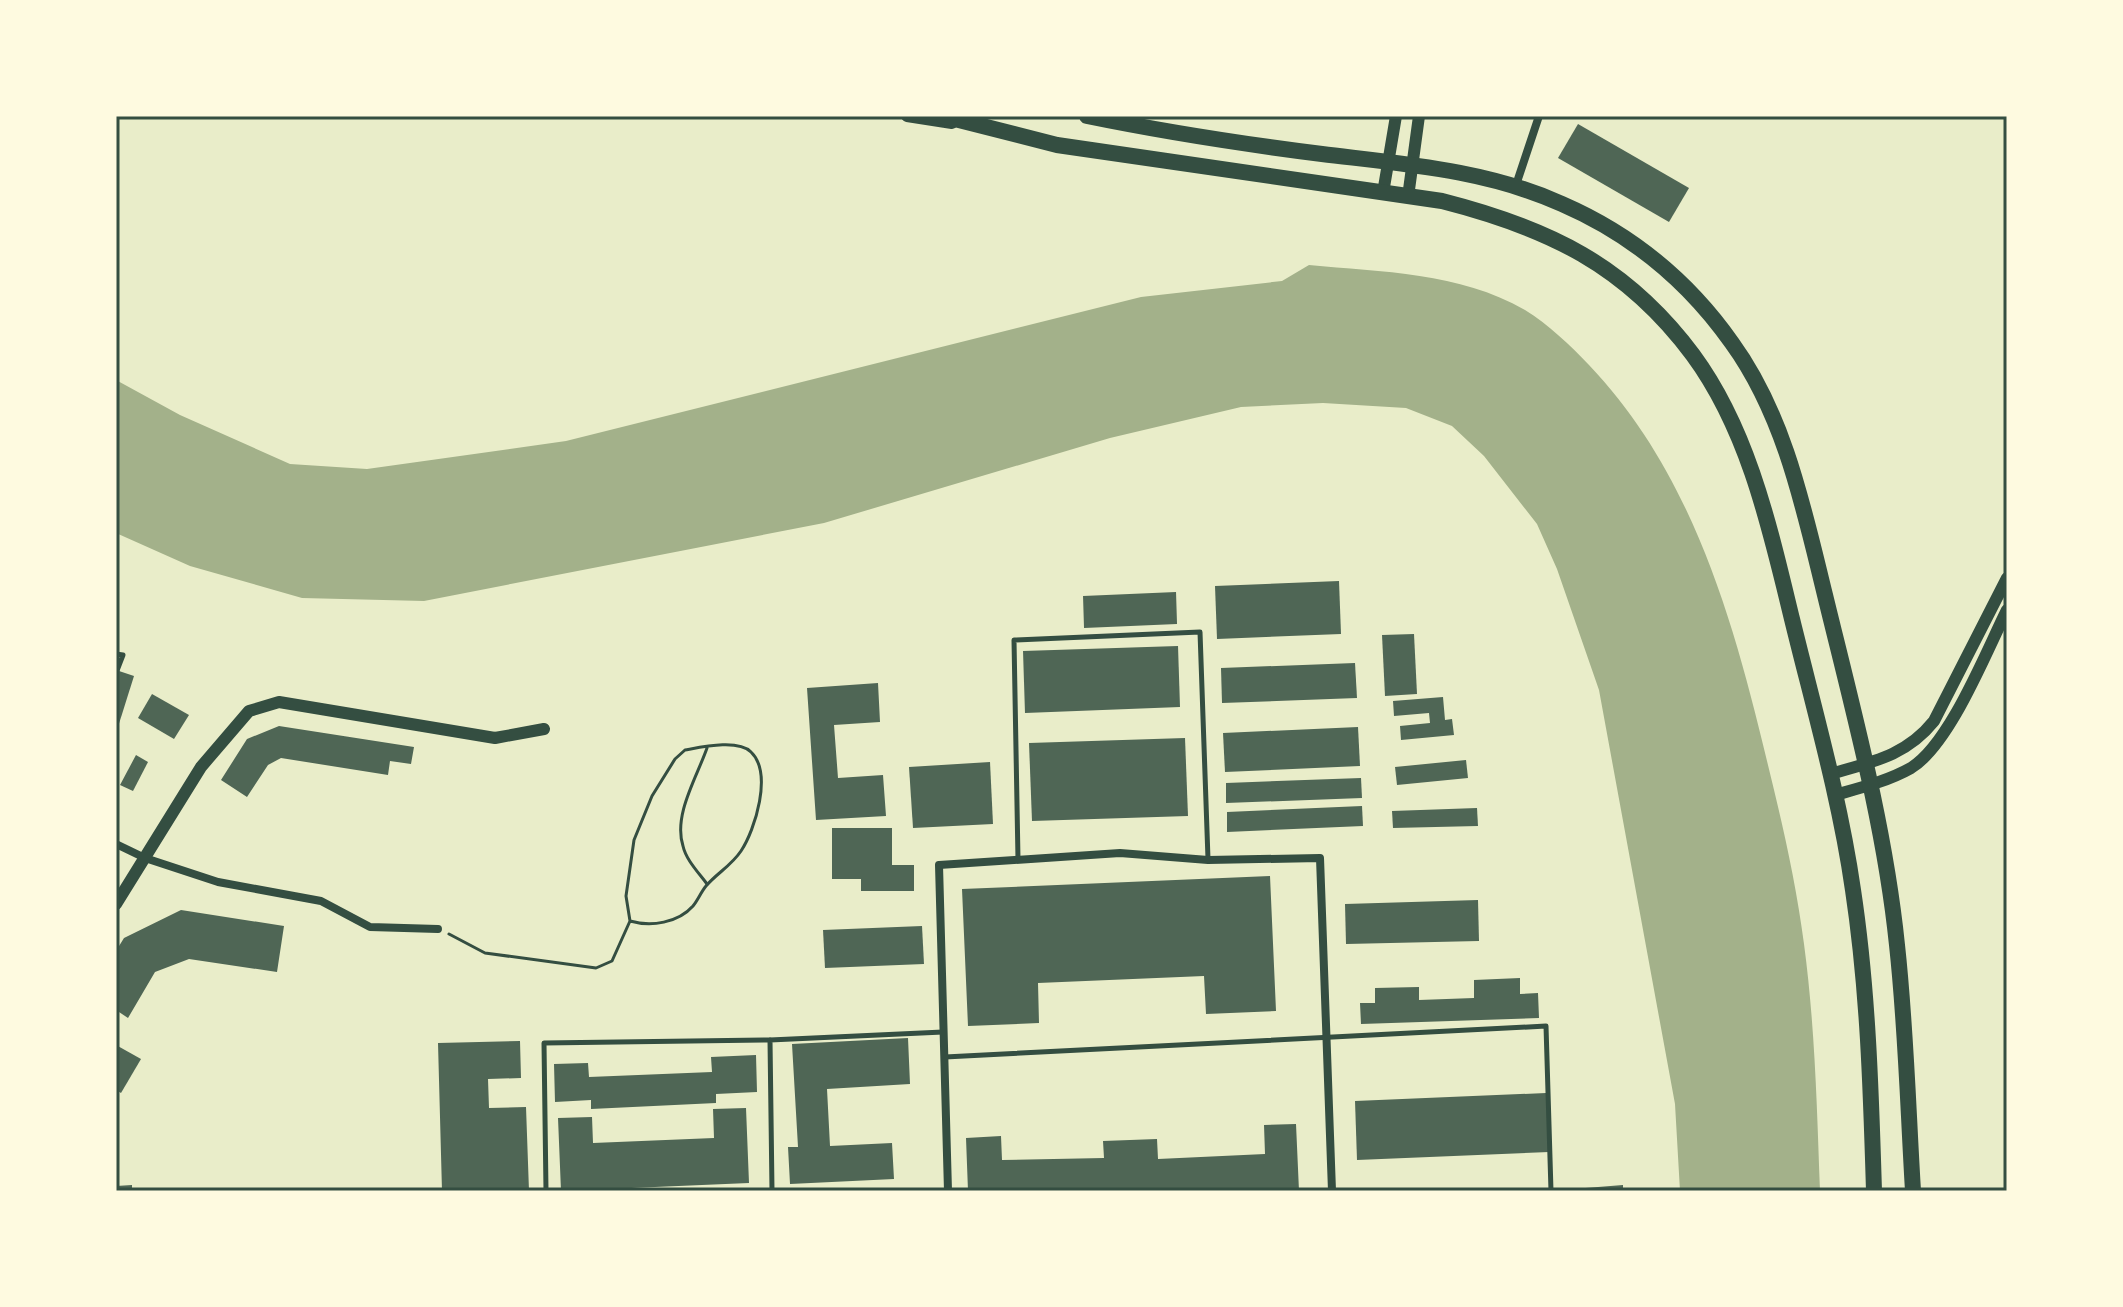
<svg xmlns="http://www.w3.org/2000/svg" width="2123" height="1307" viewBox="0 0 2123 1307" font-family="'Roboto Serif',serif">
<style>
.water{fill:#a3b18a}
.building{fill:#4f6655}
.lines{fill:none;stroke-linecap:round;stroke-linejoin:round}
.path{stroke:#344e41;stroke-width:3}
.service{stroke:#344e41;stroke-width:5}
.minor{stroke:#344e41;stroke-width:8}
.tertiary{stroke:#344e41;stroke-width:12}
.primary{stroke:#344e41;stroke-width:16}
.neatline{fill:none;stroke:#344e41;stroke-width:3}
</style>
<rect width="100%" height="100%" fill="#e9edc9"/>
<path class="water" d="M 1309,265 C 1382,272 1459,272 1525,310 C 1549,325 1570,345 1589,365 C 1692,473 1733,619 1767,761 C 1782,822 1796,882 1804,944 C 1815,1026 1817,1109 1820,1191 L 1680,1191 L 1675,1104 L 1599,690 L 1557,569 L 1537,524 L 1484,456 L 1452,426 L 1406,408 L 1323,403 L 1241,407 L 1110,438 L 824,523 L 424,601 L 302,598 L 190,566 L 116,533 L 116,380 L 180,415 L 290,464 L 367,469 L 566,441 L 1141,297 L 1282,281 Z"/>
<g class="building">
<polygon points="1578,124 1689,188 1669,222 1558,158"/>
<polygon points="1339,581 1341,634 1217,639 1215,586"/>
<polygon points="1176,592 1177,624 1084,628 1083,596"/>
<polygon points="1414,634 1417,694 1385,696 1382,635"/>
<polygon points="1178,646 1180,707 1025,713 1023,651"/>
<polygon points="1355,663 1357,698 1222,703 1221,668"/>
<polygon points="119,671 134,676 117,730 116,679"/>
<polygon points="878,683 880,722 834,725 838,778 883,775 886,816 816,820 807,688"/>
<polygon points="152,694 189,715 174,739 138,718"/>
<polygon points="1443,697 1445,720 1452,719 1454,735 1401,740 1400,726 1430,723 1429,713 1394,716 1393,701"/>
<polygon points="279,726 414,747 411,764 390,761 388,775 281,758 268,765 247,797 221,780 247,739"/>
<polygon points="1358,727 1360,766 1225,772 1223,733"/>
<polygon points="1185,738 1188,816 1032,821 1029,743"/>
<polygon points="136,755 148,762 133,791 120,785"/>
<polygon points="1466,760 1468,778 1397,785 1395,767"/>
<polygon points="990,762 993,824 913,828 909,767"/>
<polygon points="1361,778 1362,798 1226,803 1226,783"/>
<polygon points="1362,806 1363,826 1227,832 1227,812"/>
<polygon points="1477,808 1478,826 1393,828 1392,811"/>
<polygon points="832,828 892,828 892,865 914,865 914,891 861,891 861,879 832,879"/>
<polygon points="1270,876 1276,1011 1206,1014 1204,976 1038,983 1039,1023 968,1026 962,889"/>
<polygon points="1478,900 1479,941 1346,944 1345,904"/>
<polygon points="181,910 284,926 277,972 189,959 155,972 128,1018 116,1010 116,951 124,938"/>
<polygon points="922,926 924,964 825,968 823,930"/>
<polygon points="1520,978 1520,994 1538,993 1539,1018 1361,1024 1360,1003 1375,1003 1375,988 1419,987 1419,1000 1474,998 1474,980"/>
<polygon points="908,1038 910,1084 827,1089 830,1146 892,1143 894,1179 790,1184 788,1147 798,1147 792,1044"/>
<polygon points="520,1041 521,1078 488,1079 489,1108 526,1107 529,1191 442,1191 438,1043"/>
<polygon points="116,1045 141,1059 121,1093 116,1090"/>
<polygon points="756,1055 757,1092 716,1094 716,1103 591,1109 591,1100 555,1102 554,1064 588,1063 589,1077 712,1072 711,1057"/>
<polygon points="1546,1093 1549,1152 1357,1160 1355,1101"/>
<polygon points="746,1108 749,1183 561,1191 558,1118 592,1117 593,1143 714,1138 713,1109"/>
<polygon points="1296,1124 1299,1191 968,1191 966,1138 1001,1136 1002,1160 1104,1158 1103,1141 1157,1139 1158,1159 1265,1154 1264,1125"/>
<polygon points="132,1185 132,1191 116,1191 116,1186"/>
<polygon points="1623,1185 1623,1191 1574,1191 1573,1189"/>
</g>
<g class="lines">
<g class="path">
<path d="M 707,748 C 697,777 673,815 683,846 C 686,860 699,873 707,884"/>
<path d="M 449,934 L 485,953 L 596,968 L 612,961 L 630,921 L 626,896 L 634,840 L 652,796 L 675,759 L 685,750 C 702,747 738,739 751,752 C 773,773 755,830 741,851 C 731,866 717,873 706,886 C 701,892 698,900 693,906 C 678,923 651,927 630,921"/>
</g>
<g class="service">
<polyline points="116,654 123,655 116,673"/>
<polyline points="1018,859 1014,640 1200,632 1208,859"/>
<polyline points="945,1057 1546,1026 1551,1191"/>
<polyline points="546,1191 544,1043 770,1040"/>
<polyline points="772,1191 770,1040 943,1032"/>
</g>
<g class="minor">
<polyline points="1516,185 1539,116"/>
<polyline points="116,844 145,858 218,882 321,901 370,927 438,929"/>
<polyline points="948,1191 939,865 1120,853 1208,860 1320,858 1332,1191"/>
</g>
<g class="tertiary">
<polyline points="907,116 952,123"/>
<polyline points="1383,193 1396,116"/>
<polyline points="1408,197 1419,116"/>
<path d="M 1830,774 C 1872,762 1906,756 1934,721 L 2007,578"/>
<path d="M 1835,795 C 1860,788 1888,781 1911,768 C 1950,744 1986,652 2007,610"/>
<polyline points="116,904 201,767 249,711 279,702 495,738 544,729"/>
</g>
<g class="primary">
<path d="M 943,116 L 1057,145 L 1442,201 C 1548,228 1626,265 1693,355 C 1749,431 1770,529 1792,619 C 1814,709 1840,799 1853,890 C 1868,989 1871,1091 1874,1191"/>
<path d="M 1087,116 C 1165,132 1243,144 1322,154 C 1404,164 1487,170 1562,204 C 1631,234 1689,282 1732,343 C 1785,416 1804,510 1825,595 C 1853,710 1885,827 1897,945 C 1906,1027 1908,1109 1913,1191"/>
</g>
</g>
<rect width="2123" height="1307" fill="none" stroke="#fefae0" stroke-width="236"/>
<rect x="118" y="118" width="1887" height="1071" class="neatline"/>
</svg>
